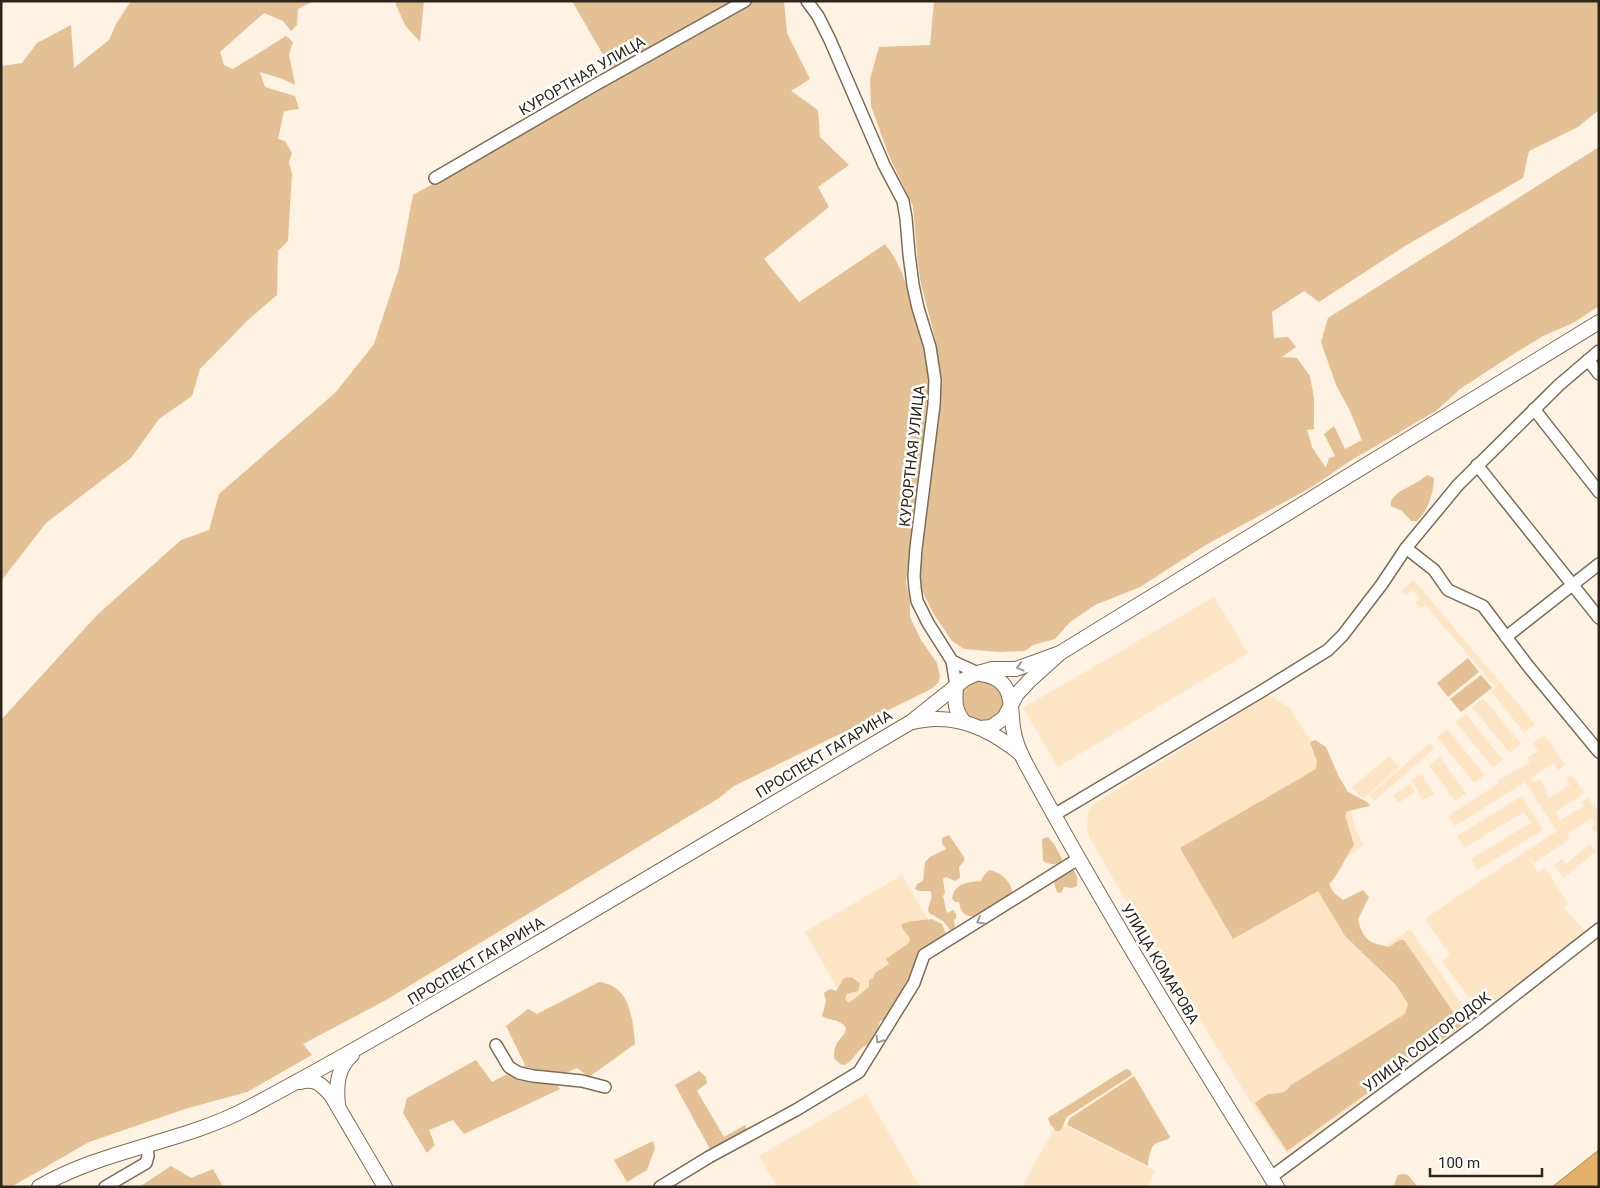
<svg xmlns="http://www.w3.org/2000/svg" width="1600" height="1188" viewBox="0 0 1600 1188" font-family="Roboto,sans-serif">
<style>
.built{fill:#fee5c5}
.green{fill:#e4c194}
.water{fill:#e4b16b;stroke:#ad8753}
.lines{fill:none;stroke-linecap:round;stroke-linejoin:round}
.minor-casing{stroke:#7e6d56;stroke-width:14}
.major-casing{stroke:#7e6d56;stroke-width:16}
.minor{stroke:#fff;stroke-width:11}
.major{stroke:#fff;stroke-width:14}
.oneway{stroke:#a09d98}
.labels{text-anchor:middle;stroke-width:5;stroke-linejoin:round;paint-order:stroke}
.street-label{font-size:15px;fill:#2c251b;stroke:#fff}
</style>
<rect width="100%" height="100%" fill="#fef2e3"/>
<g class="built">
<polygon points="1413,579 1535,724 1524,733 1491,691 1496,687 1425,605 1420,608 1415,603 1420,598 1413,590 1405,596 1402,591"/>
<polygon points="1214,597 1248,653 1058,767 1023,708"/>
<polygon points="1269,695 1290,708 1349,803 1356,831 1364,845 1322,874 1374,954 1410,929 1472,1019 1287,1154 1250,1101 1122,894 1089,837 1087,826 1088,812 1092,805"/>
<polygon points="1483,698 1521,744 1510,753 1472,707"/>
<polygon points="1466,714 1503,760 1493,768 1456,722"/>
<polygon points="1447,729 1485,775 1474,783 1437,737"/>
<polygon points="1545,735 1565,765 1558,770 1554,763 1531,778 1534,783 1540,779 1547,790 1545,791 1549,798 1570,785 1566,778 1572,775 1584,793 1555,812 1560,821 1584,806 1582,802 1588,798 1599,812 1599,836 1591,827 1596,824 1592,818 1567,834 1570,839 1534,863 1530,857 1529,858 1538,872 1545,868 1568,904 1563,908 1578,923 1587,935 1479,1011 1442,961 1450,955 1425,919 1455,898 1557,831 1525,782 1455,826 1448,816 1499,783 1498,780 1530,762 1527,758 1538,751 1532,743"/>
<polygon points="1430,743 1434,749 1374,801 1370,795"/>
<polygon points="1390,756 1399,767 1363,799 1352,787"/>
<polygon points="1440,757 1466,793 1455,801 1429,765"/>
<polygon points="1422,774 1434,794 1423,800 1411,780"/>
<polygon points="1410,784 1415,792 1398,803 1393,795"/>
<polygon points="1522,796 1543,830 1477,870 1471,859 1531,823 1524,812 1464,848 1457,836"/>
<polygon points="1590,844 1596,851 1564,878 1554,866 1562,859 1566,864"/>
<polygon points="902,875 938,937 852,1014 805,932"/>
<polygon points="866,1094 920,1187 777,1187 759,1156"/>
<polygon points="1058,1122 1155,1171 1146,1187 1022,1187"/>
</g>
<g class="green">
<polygon points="131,1 313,1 298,9 297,25 291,31 283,21 264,13 220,52 224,65 233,69 286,36 293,42 289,54 295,85 283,79 260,72 265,87 295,96 299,109 284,111 278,139 285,141 292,153 289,162 292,174 288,241 278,251 277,295 248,320 200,369 192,396 159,419 131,458 46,523 1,581 1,66 22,63 37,43 71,25 74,68 109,40 116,24"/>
<polygon points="396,1 424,1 420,42 405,25 396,5"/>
<path d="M 572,1 L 784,1 L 787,33 L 810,79 L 791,91 L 818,110 L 820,137 L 849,165 L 818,187 L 829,207 L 764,259 L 799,302 L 885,244 C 902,265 908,289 915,315 C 923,341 930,366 930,394 L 906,582 L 910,601 L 910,617 L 921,640 L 937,663 L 940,677 L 938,683 L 931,689 L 915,697 L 734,786 L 719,798 L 386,1000 L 303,1044 L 312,1055 L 247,1092 L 185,1109 L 89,1142 L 11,1187 L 1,1187 L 1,720 L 97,615 L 181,540 L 209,530 L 219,494 L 336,392 L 374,344 L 399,268 L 413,195 L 599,91 L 597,87 L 616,77 Z"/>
<polygon points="934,1 1599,1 1599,110 1578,127 1529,151 1523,178 1405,246 1319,302 1304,291 1272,312 1274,338 1288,337 1296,347 1282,357 1297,358 1310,376 1314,398 1314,429 1307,430 1312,447 1326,468 1329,458 1335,456 1324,434 1334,426 1345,449 1362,440 1350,411 1336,385 1321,342 1328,318 1599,147 1599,306 1573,323 1543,336 1509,357 1460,389 1436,411 1350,461 1312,487 1204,546 1140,587 1095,605 1070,622 1055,639 1033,645 1025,651 1000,652 964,649 952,641 933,613 920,586 920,564 941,389 935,338 921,284 918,265 913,206 889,156 871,106 870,79 879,47 930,45"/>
<path d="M 1427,475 L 1434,478 C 1433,494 1429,509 1417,521 L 1411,521 L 1402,511 L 1391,506 L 1391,501 C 1400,487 1416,486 1427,475 Z"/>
<polygon points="1468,658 1479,672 1448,697 1437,683"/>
<polygon points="1481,675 1492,688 1461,712 1450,699"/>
<path d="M 977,679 L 999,686 L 1005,700 L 1002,714 L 983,725 L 963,715 C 960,693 956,691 977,679 Z"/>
<path d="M 1315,740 L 1326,747 L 1339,777 L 1348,792 L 1367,802 L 1370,806 L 1348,811 L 1345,815 L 1354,845 C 1345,857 1339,875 1329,884 L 1334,893 L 1343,900 L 1363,890 L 1369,897 L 1358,919 C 1363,941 1370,943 1389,947 L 1400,940 L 1404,940 L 1462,1025 L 1287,1151 L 1255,1103 C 1259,1100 1265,1095 1269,1094 C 1279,1093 1285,1094 1291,1085 L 1405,1014 L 1408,1004 L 1396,985 L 1345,936 L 1318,891 L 1233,939 L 1180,848 L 1316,769 L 1317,762 L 1310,742 Z"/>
<path d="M 949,835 L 964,857 L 964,861 L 959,867 L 960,878 L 955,881 L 946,877 L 943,879 L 945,893 L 943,896 C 945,902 945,908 947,913 L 953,910 L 956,914 L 956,918 L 954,920 L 955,927 L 953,931 L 949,929 C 945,920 937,918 929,913 C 926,905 935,899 930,891 L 919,891 L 915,889 L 917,884 L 923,881 L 925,862 L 930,857 L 946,849 L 942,843 L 942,838 Z"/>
<path d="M 1048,837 L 1054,844 L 1062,859 L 1061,862 C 1054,866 1050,864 1043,861 L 1042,839 Z"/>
<path d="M 1071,868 C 1077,873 1078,878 1077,886 L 1072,888 L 1064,887 L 1061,893 L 1057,892 L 1053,880 Z"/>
<path d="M 989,870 C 1000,872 1013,882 1012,894 C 998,903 964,934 959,902 L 955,902 L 952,899 C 954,883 968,882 981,881 L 982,878 Z"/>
<path d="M 932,919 L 942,924 L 948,939 L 923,954 L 913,981 L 884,1021 L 881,1020 C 877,1026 879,1034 875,1040 C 872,1045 866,1044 862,1048 C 856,1053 853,1060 845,1065 L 840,1064 L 834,1058 C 834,1053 834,1049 836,1045 C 839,1037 853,1030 841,1023 C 835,1019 828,1020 822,1016 L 826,1001 L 824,993 L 830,989 L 836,991 L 844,978 L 851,977 L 860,983 L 858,991 L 847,994 L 845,999 L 849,1003 L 869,987 L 869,980 L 873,978 L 875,973 L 889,964 L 886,959 L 909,943 L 910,938 L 902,928 L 902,924 C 908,921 925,920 932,919 Z"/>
<path d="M 599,982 C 630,985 633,1019 635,1044 L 589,1077 L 577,1068 L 552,1079 L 560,1089 L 464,1134 L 453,1120 L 429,1130 L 435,1145 L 427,1153 L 403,1113 L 407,1098 L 476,1060 L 492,1082 L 525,1065 L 506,1026 L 528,1009 L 537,1014 Z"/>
<polygon points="1126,1069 1130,1070 1132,1075 1067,1117 1060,1131 1056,1131 1050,1124 1048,1118"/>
<polygon points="699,1071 706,1077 707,1083 697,1091 724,1137 745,1125 748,1133 710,1149 675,1085"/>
<path d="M 1134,1076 L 1170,1137 C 1166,1141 1164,1140 1159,1142 C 1150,1144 1149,1157 1148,1166 L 1067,1125 L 1070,1118 Z"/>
<polygon points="653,1141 655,1148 647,1170 627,1182 614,1160"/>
<polygon points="171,1166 191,1178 213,1169 223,1187 139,1187"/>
<polygon points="1403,1174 1408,1175 1418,1187 1393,1187 1398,1175"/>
</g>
<polygon class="water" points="1599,1150 1599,1187 1552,1187"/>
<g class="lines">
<defs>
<g id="minor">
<polyline points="807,1 818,16 830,40 884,165 903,201 906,218 909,254 913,285 918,308 930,347 935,380 934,405 916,548 914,576 915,588 917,601 928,623 952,661 956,686"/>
<polyline points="435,178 595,85 745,1"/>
<polyline points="1588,360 1599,374"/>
<polyline points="1534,409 1599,492"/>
<polyline points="1477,465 1599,618"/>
<polyline points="1406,548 1434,570 1448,590 1483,606 1528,666 1599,752"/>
<polyline points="1506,637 1599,564"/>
<polyline points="952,661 978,673"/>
<polyline points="1054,815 1262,691 1328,650 1343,635 1382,584 1406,548 1458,485 1559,385 1599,351"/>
<polyline points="496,1045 509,1067 519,1073 533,1076 582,1081 605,1087"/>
<polyline points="1271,1177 1479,1023 1599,929"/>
<polyline points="105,1187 146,1163 148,1156 147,1145"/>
<polyline points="660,1187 709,1157 796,1110 859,1072 914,983 924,955 1078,859"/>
</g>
<g id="major">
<path d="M 981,674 C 1014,679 1010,702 1013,728 C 1015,741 1020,753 1026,764 C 1104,908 1190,1047 1277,1187"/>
<path d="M 956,686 C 955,702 954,709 964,722"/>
<path d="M 912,722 C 919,721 927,719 935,719 C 968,718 996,734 1021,754"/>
<polyline points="980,728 991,727 1004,718 1017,694 1029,681 1060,653 1599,322"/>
<path d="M 300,1082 C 315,1078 321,1084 331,1095 L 385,1187"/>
<path d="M 338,1105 C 336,1086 337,1068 352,1055"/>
<path d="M 39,1187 C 104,1149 182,1143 248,1108 C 352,1053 453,993 555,933 C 673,862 792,792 911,722 L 965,679 L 978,673 L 992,669 L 1016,669 L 1060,653"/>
</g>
</defs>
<use href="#minor" class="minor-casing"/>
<use href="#major" class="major-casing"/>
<use href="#minor" class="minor"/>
<use href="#major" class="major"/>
</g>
<defs><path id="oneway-chevron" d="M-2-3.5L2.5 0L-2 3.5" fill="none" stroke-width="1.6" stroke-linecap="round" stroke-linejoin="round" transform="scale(1.25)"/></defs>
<g class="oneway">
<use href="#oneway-chevron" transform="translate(1020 667) rotate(165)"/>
<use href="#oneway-chevron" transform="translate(980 921) rotate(149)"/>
<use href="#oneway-chevron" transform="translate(879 1040) rotate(122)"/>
</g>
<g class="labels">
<g class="street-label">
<text transform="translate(582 76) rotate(-30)" y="5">КУРОРТНАЯ УЛИЦА</text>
<text transform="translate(912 456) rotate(-84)" y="5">КУРОРТНАЯ УЛИЦА</text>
<text transform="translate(824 754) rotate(-31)" y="5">ПРОСПЕКТ ГАГАРИНА</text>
<text transform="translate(476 961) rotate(-31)" y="5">ПРОСПЕКТ ГАГАРИНА</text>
<text transform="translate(1160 964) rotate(59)" y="5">УЛИЦА КОМАРОВА</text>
<text transform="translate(1427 1042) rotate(-37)" y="5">УЛИЦА СОЦГОРОДОК</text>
</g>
</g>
<rect width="1600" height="1188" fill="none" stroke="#2c251b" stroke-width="5"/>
<path d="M1430 1168v8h112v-8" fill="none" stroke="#2c251b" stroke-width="2.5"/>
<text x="1438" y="1168" font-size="15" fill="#2c251b" stroke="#ffffff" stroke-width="4" paint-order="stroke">100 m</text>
</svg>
